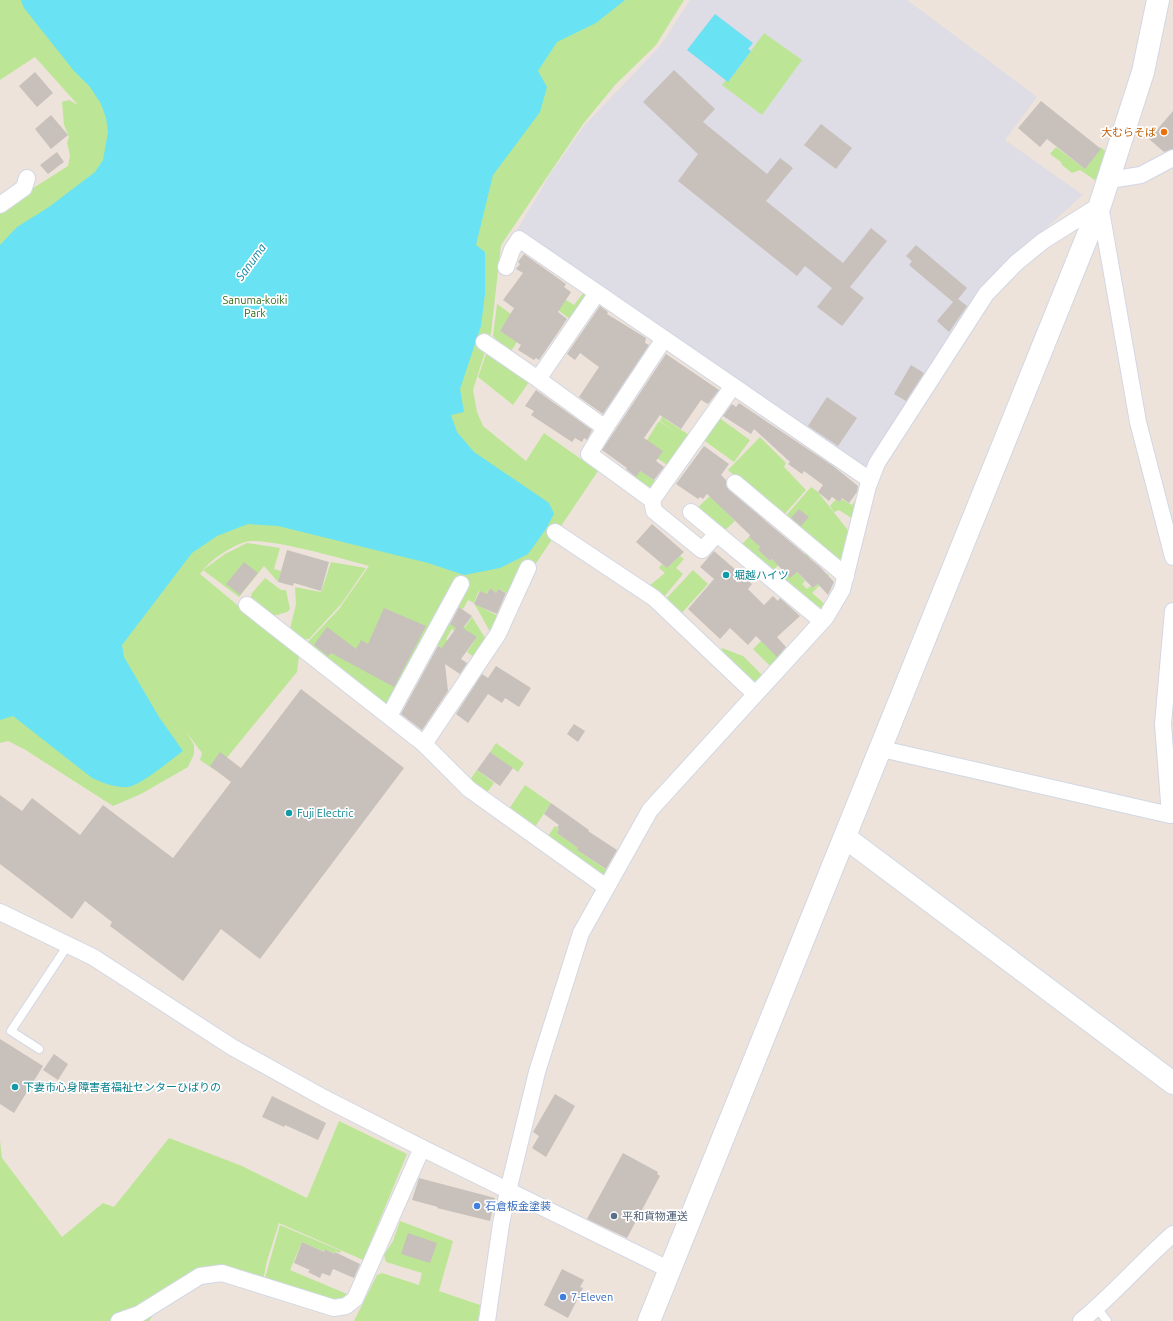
<svg xmlns="http://www.w3.org/2000/svg" width="1173" height="1321" viewBox="0 0 1173 1321" font-family="Ubuntu,'Noto Sans JP',sans-serif">
<style>
.industrial{fill:#dedce5}
.green{fill:#bce695}
.water{fill:#69e2f4}
.building{fill:#c8c0bb}
.lines{fill:none;stroke-linecap:round;stroke-linejoin:round}
.lane-casing{stroke:#d1d7e4;stroke-width:10}
.street-casing{stroke:#d1d7e4;stroke-width:18}
.secondary-casing{stroke:#d1d7e4;stroke-width:24}
.lane{stroke:#fff;stroke-width:8}
.street{stroke:#fff;stroke-width:16}
.secondary{stroke:#fff;stroke-width:22}
.food-dot{fill:#e8710a;stroke:#fff;stroke-width:1.5}
.culture-dot{fill:#0f9aa8;stroke:#fff;stroke-width:1.5}
.shop-dot{fill:#3f7fe0;stroke:#fff;stroke-width:1.5}
.service-dot{fill:#5c6f8a;stroke:#fff;stroke-width:1.5}
.labels{text-anchor:middle;stroke-width:3.5;stroke-linejoin:round;paint-order:stroke}
.food-label{font-size:11px;fill:#c56008;stroke:#fff;text-anchor:end}
.park-label{font-size:11px;fill:#336b17;stroke:#fff}
.culture-label{font-size:11px;fill:#0d838f;stroke:#fff;text-anchor:start}
.shop-label{font-size:11px;fill:#366cbe;stroke:#fff;text-anchor:start}
.service-label{font-size:11px;fill:#4e5e75;stroke:#fff;text-anchor:start}
.water-label{font-size:12px;font-style:italic;fill:#0781a1;stroke:#fff}
</style>
<rect width="100%" height="100%" fill="#ede3db"/>
<polygon class="industrial" points="690,0 907,0 1037,97 1005,140 1083,195 1024,248 866,470 517,230 551,173 584,126 661,45"/>
<g class="green">
<path d="M 0,0 L 684,0 L 656,45 L 615,85 L 583,124 L 501,245 L 491,333 L 473,390 L 477,412 L 483,426 L 526,461 L 544,433 L 598,471 L 514,596 L 498,589 L 496,593 L 490,588 L 487,594 L 479,591 L 474,603 L 498,616 L 493,637 L 474,603 L 468,600 L 463,609 L 455,605 L 389,712 L 305,645 L 339,609 L 369,566 C 346,560 264,536 245,542 C 229,547 210,560 200,574 L 299,656 L 297,672 L 216,771 L 200,760 L 202,753 L 187,733 L 194,745 L 194,754 L 188,767 L 141,794 L 113,806 L 24,749 L 8,741 L 0,743 L 0,209 L 68,166 L 70,155 L 67,143 L 69,137 L 64,125 L 62,102 L 69,100 L 78,105 L 35,57 L 0,80 Z"/>
<polygon points="764,33 802,60 762,115 722,85 726,80 729,81"/>
<polygon points="1056,147 1085,169 1101,147 1108,154 1099,183 1080,170 1072,173 1062,165 1061,162 1050,154"/>
<polygon points="547,288 574,305 584,292 586,299 570,319 541,297"/>
<polygon points="497,304 511,314 500,331 517,342 509,354 493,336"/>
<polygon points="486,354 529,382 513,405 478,377"/>
<polygon points="663,415 666,417 665,419 692,437 672,468 642,448 659,421 676,432 660,421"/>
<polygon points="718,417 750,440 734,462 702,439"/>
<polygon points="760,437 786,463 784,467 806,490 782,517 728,470"/>
<polygon points="640,471 660,484 654,492 633,481"/>
<polygon points="811,487 818,492 850,533 842,562 839,563 784,518"/>
<polygon points="710,496 735,521 723,532 696,509"/>
<polygon points="836,499 840,502 842,499 852,505 856,499 853,519 839,510 834,512 830,506"/>
<polygon points="749,537 760,547 758,550 770,561 773,558 779,564 774,570 769,570 741,545"/>
<polygon points="247,543 280,548 274,569 281,571 278,582 264,566 239,597 203,570 225,554"/>
<polygon points="807,553 810,556 796,571 805,581 802,584 807,589 810,586 814,588 828,574 829,576 812,593 827,606 816,609 782,579"/>
<polygon points="680,556 684,559 676,568 683,574 663,598 649,586 665,573 659,568 662,564 667,568"/>
<polygon points="331,562 366,568 342,603 309,639 298,640 290,629 296,604 295,587 321,592"/>
<polygon points="693,570 708,584 679,616 663,602"/>
<polygon points="265,578 281,590 286,590 290,609 287,612 270,617 250,600 252,593"/>
<polygon points="472,617 489,644 478,660 467,652 477,637 458,633 452,629 446,639 453,644 448,652 431,641 445,620 454,626 457,621 465,627"/>
<polygon points="766,636 783,653 770,666 753,649"/>
<polygon points="722,648 743,656 762,675 753,683 721,654"/>
<polygon points="496,743 524,763 518,772 490,752"/>
<polygon points="477,770 494,783 486,794 469,781"/>
<polygon points="525,785 551,803 533,830 507,812"/>
<polygon points="555,826 559,829 557,833 578,848 577,850 607,870 602,877 546,839"/>
<polygon points="339,1121 407,1154 363,1260 279,1223 267,1261 263,1280 199,1267 153,1299 154,1314 149,1321 0,1321 0,1140 2,1158 62,1237 103,1203 114,1207 169,1138 242,1166 307,1198"/>
<polygon points="400,1221 453,1241 439,1291 480,1305 478,1321 354,1321 377,1275 382,1273 419,1285 422,1273 386,1262 384,1255 393,1241"/>
<polygon points="280,1225 341,1251 340,1253 335,1251 334,1254 325,1249 324,1252 302,1242 290,1270 347,1294 341,1299 333,1301 265,1278"/>
</g>
<g class="water">
<path d="M 22,0 L 625,0 L 596,23 L 557,42 L 538,71 L 547,87 L 540,112 L 493,175 L 476,245 L 485,252 L 485,294 L 481,326 L 460,389 L 464,412 L 451,415 L 457,432 L 474,452 L 549,503 L 554,514 L 546,529 L 528,554 L 500,568 L 464,575 L 428,563 L 278,526 L 248,524 L 217,536 L 192,553 L 122,645 L 124,657 L 159,717 L 183,751 C 172,759 140,786 128,787 C 116,788 103,783 92,778 L 13,716 L 0,720 L 0,245 L 17,227 L 49,207 L 95,172 L 103,160 L 108,132 L 106,118 L 101,104 L 90,87 L 74,71 L 24,8 L 21,1 Z"/>
<polygon points="715,14 753,43 748,49 751,51 728,82 687,50"/>
</g>
<g class="building">
<polygon points="674,70 715,109 703,122 767,174 780,158 793,168 766,201 843,263 871,228 887,241 850,287 864,298 842,326 817,307 832,288 805,266 797,276 678,181 698,154 643,102"/>
<polygon points="35,72 53,93 37,107 19,86"/>
<polygon points="1041,101 1101,149 1085,169 1047,139 1040,147 1018,128"/>
<polygon points="1173,111 1173,149 1164,152 1149,139"/>
<polygon points="51,115 68,135 51,149 35,129"/>
<polygon points="821,124 852,148 836,169 804,145"/>
<polygon points="57,152 64,162 48,174 40,165"/>
<polygon points="916,245 967,288 958,299 967,306 949,332 937,321 953,302 909,265 912,261 906,256"/>
<polygon points="524,254 566,284 564,287 571,292 558,312 567,319 539,360 536,358 534,360 518,350 521,345 500,331 514,308 503,300 523,273 516,269 520,264 518,262"/>
<polygon points="600,306 608,312 607,314 646,338 645,343 649,345 603,414 579,397 599,367 580,353 575,360 567,354"/>
<polygon points="666,354 719,390 708,404 701,400 681,429 660,415 644,438 663,451 656,461 664,467 654,480 640,471 636,477 626,469 627,468 602,450"/>
<polygon points="911,365 924,373 906,401 894,394"/>
<polygon points="536,390 592,430 587,440 584,438 582,442 575,438 572,442 531,415 534,411 525,406"/>
<polygon points="827,397 857,418 838,446 808,426"/>
<polygon points="739,403 833,466 858,486 857,492 849,503 842,498 840,502 832,497 829,501 818,492 823,485 804,471 802,474 788,464 790,462 754,429 751,434 723,416 732,404 736,407"/>
<polygon points="704,446 729,464 721,475 726,480 726,486 729,490 820,567 834,582 828,595 818,584 813,588 797,572 790,578 772,559 770,561 758,550 760,547 749,537 750,535 707,494 703,499 700,497 698,499 676,484"/>
<polygon points="799,509 809,517 801,526 791,518"/>
<polygon points="652,524 684,552 667,568 636,542"/>
<polygon points="287,550 329,562 321,591 294,583 293,586 278,582"/>
<polygon points="714,551 752,584 748,589 764,605 773,596 778,601 780,598 800,616 777,637 786,647 777,657 756,636 748,645 730,628 720,639 688,609 714,579 700,567"/>
<polygon points="244,562 258,573 240,595 226,584"/>
<polygon points="490,588 496,593 498,589 506,593 497,614 474,604 480,591 487,594"/>
<polygon points="459,607 472,616 463,628 477,637 461,659 467,663 460,674 445,664 448,691 422,730 401,714 438,646 442,648 456,628 450,624"/>
<polygon points="384,608 426,626 394,687 331,653 328,656 314,645 327,627 356,649 361,640 368,644"/>
<polygon points="496,666 531,688 519,707 505,698 502,703 488,694 468,723 456,714 482,674 488,678"/>
<polygon points="301,689 404,768 260,959 221,929 183,981 110,926 112,922 85,901 72,919 0,864 0,795 22,811 32,798 80,835 103,805 173,858 231,782 210,766 220,752 241,768"/>
<polygon points="574,724 585,731 578,742 567,734"/>
<polygon points="490,752 513,768 500,786 477,770"/>
<polygon points="551,803 589,830 588,831 617,850 606,869 577,850 578,848 557,833 559,829 557,827 559,825 544,814"/>
<polygon points="0,1039 43,1066 14,1113 0,1104"/>
<polygon points="54,1054 68,1064 58,1080 43,1070"/>
<polygon points="555,1094 575,1106 546,1157 532,1148 539,1136 533,1132"/>
<polygon points="272,1096 326,1123 318,1140 285,1125 284,1127 262,1117"/>
<polygon points="623,1153 658,1172 657,1174 660,1176 627,1238 587,1219"/>
<polygon points="419,1178 495,1198 490,1221 437,1208 438,1207 412,1200"/>
<polygon points="408,1233 437,1243 430,1263 401,1254"/>
<polygon points="302,1242 324,1252 325,1249 334,1254 335,1252 360,1264 354,1278 333,1269 330,1276 322,1273 320,1278 308,1272 310,1270 294,1263"/>
<polygon points="562,1269 584,1280 580,1287 583,1288 568,1318 544,1305"/>
</g>
<g class="lines">
<defs>
<g id="lane">
<polyline points="39,1049 11,1031 68,945"/>
<polyline points="1097,1308 1107,1321"/>
</g>
<g id="street">
<polyline points="1109,180 1141,175 1173,158"/>
<polyline points="0,205 24,188 27,178"/>
<polyline points="506,267 512,250 519,239 870,480"/>
<polyline points="484,342 538,379 597,293"/>
<polyline points="538,379 605,428 664,339"/>
<polyline points="605,428 589,454 652,500 654,511 702,550 717,534"/>
<polyline points="735,483 846,576"/>
<polyline points="652,500 733,386"/>
<polyline points="691,512 822,621"/>
<polyline points="555,532 654,598 755,694"/>
<polyline points="247,605 424,744 469,789 606,887"/>
<polyline points="389,716 461,584"/>
<polyline points="424,744 498,634 528,568"/>
<polyline points="882,749 1170,815 1163,724 1173,611"/>
<polyline points="0,912 93,957 232,1047 324,1098 422,1148 670,1270"/>
<polyline points="119,1321 139,1314 200,1276 222,1273 334,1308 346,1306 355,1299 422,1148"/>
<polyline points="487,1321 501,1224 508,1191 537,1072 581,933 650,810 826,617 842,590 868,486 877,463 986,294 1016,263 1043,241 1100,205 1138,422 1173,557"/>
<path d="M 1081,1321 C 1114,1294 1141,1262 1173,1234"/>
</g>
<g id="secondary">
<polyline points="846,838 1173,1083"/>
<polyline points="649,1321 1100,205 1143,72 1158,0"/>
</g>
</defs>
<use href="#lane" class="lane-casing"/>
<use href="#street" class="street-casing"/>
<use href="#secondary" class="secondary-casing"/>
<use href="#lane" class="lane"/>
<use href="#street" class="street"/>
<use href="#secondary" class="secondary"/>
</g>
<circle class="food-dot" cx="1164" cy="132" r="4"/>
<g class="culture-dot">
<circle cx="726" cy="575" r="4"/>
<circle cx="289" cy="813" r="4"/>
<circle cx="15" cy="1087" r="4"/>
</g>
<g class="shop-dot">
<circle cx="477" cy="1206" r="4"/>
<circle cx="563" cy="1297" r="4"/>
</g>
<circle class="service-dot" cx="614" cy="1216" r="4"/>
<g class="labels">
<g class="food-label">
<text x="1156" y="136">大むらそば</text>
</g>
<g class="park-label">
<text x="255" y="304">Sanuma-koiki<tspan x="255" dy="13">Park</tspan></text>
</g>
<g class="culture-label">
<text x="734" y="579">堀越ハイツ</text>
<text x="297" y="817">Fuji Electric</text>
<text x="23" y="1091">下妻市心身障害者福祉センターひばりの</text>
</g>
<g class="shop-label">
<text x="485" y="1210">石倉板金塗装</text>
<text x="571" y="1301">7-Eleven</text>
</g>
<g class="service-label">
<text x="622" y="1220">平和貨物運送</text>
</g>
<g class="water-label">
<text transform="translate(251 262) rotate(-54)" y="4">Sanuma</text>
</g>
</g>
</svg>
